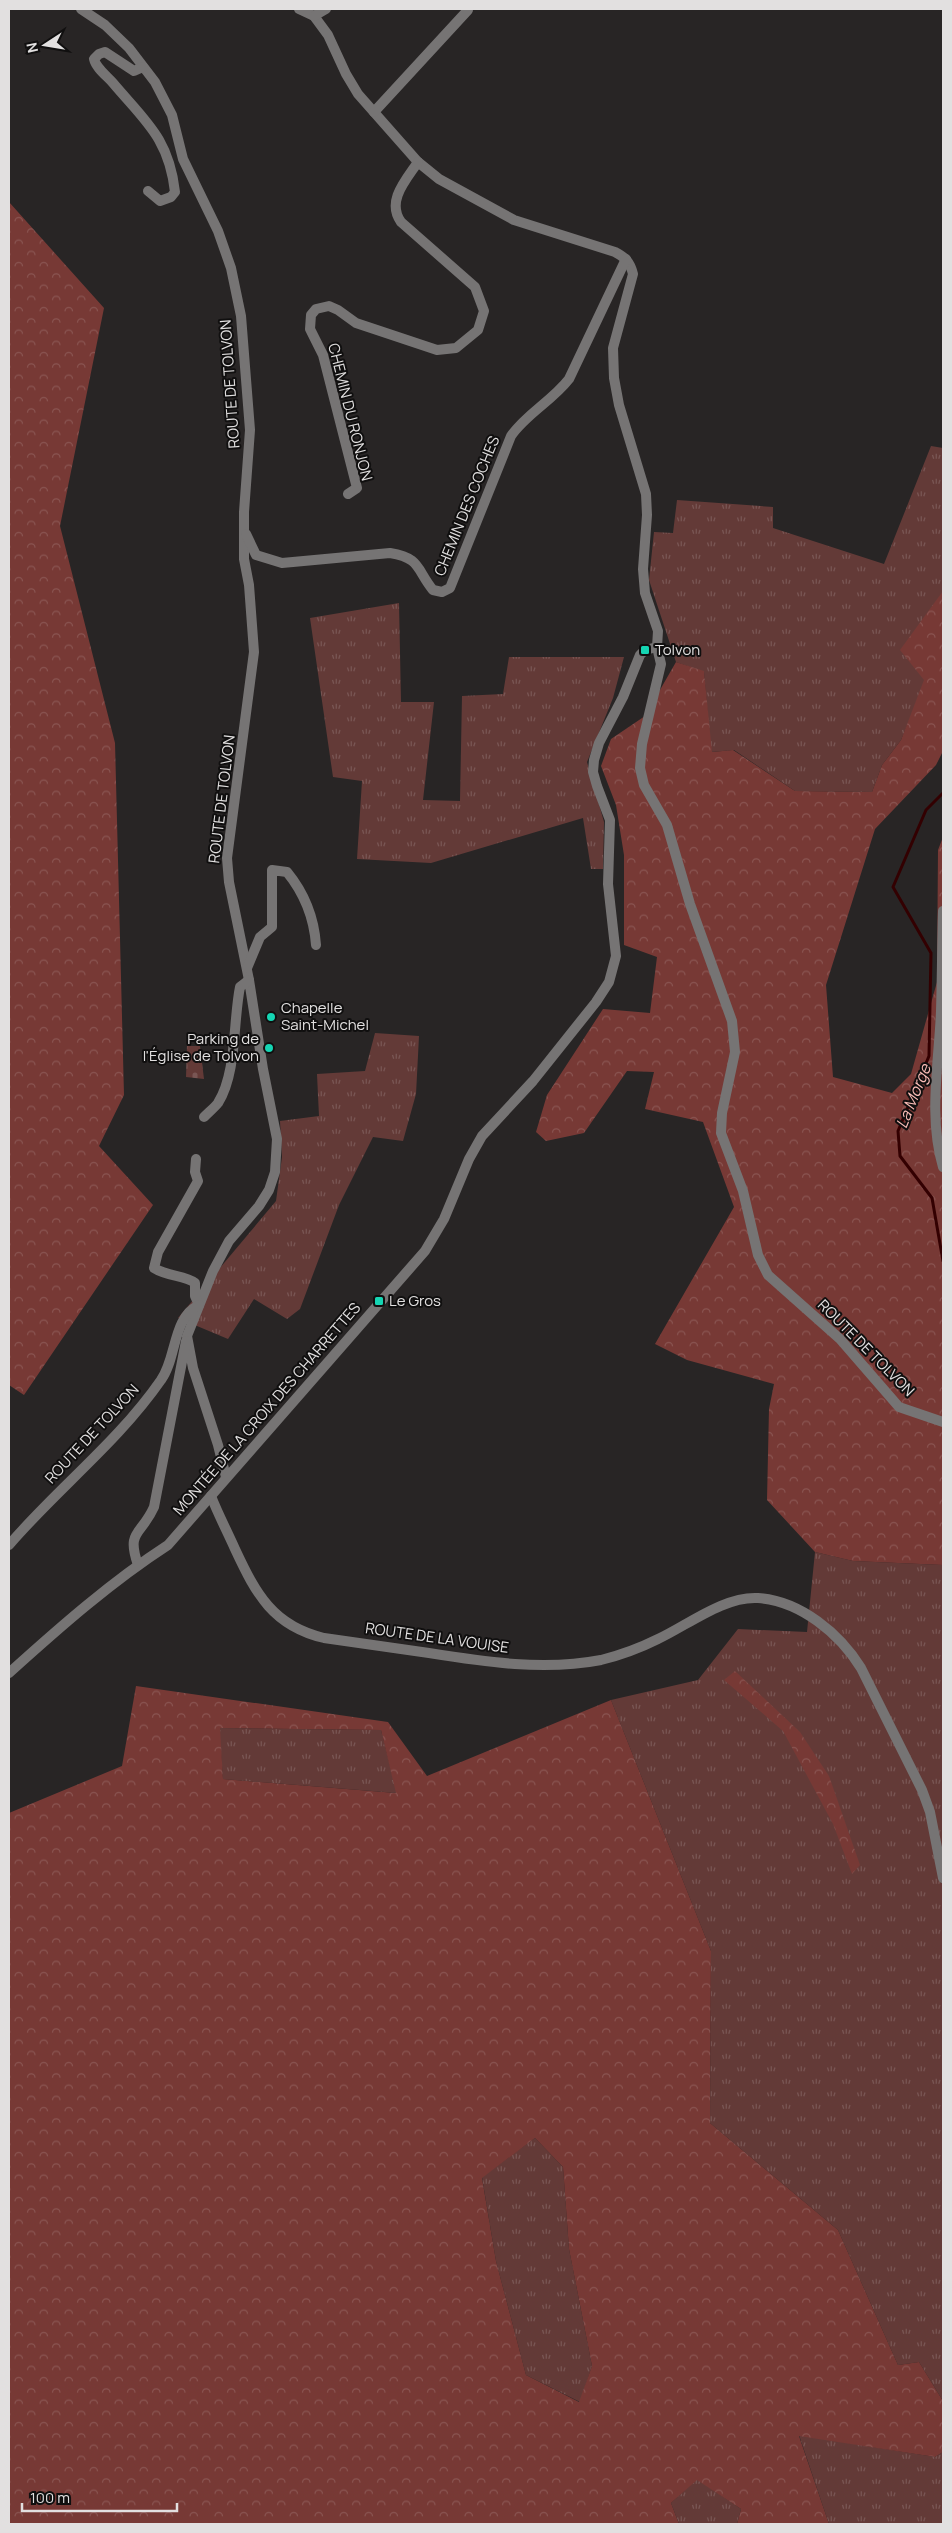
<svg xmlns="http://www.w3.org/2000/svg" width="952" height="2533" viewBox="0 0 952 2533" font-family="Manrope,sans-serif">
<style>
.grass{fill:url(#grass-tufts)}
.forest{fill:url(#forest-crowns);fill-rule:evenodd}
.cemetery{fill:url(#cemetery-stones)}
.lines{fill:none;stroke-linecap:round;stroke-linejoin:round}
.stream{stroke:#330001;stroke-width:3}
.minor{stroke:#767474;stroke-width:10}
.poi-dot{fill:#15d5b3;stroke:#100f0f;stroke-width:2}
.labels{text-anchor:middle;stroke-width:4;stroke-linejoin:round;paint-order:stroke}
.street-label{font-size:15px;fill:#e2e0e0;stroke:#100f0f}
.poi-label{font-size:15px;fill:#e2e0e0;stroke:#100f0f;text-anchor:start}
.water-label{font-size:16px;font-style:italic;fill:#fabdb7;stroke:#100f0f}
</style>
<defs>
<pattern id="grass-tufts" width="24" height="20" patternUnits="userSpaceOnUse" patternTransform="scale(1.25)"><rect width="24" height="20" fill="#633a37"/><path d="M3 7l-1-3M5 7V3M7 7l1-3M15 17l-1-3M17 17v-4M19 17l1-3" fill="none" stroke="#795654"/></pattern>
<pattern id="forest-crowns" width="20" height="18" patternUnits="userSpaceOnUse" patternTransform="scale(1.25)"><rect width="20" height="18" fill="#773935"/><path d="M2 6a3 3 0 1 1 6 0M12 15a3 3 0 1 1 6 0" fill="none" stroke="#8a5552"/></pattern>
<pattern id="cemetery-stones" width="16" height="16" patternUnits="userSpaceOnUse" patternTransform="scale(1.25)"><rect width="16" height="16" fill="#633a37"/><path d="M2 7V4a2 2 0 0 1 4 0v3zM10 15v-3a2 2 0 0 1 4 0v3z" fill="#795654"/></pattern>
</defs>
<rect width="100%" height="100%" fill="#282525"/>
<g class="grass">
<polygon points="931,446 943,448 943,639 901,740 882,765 872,792 795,791 734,750 711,752 704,672 676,662 649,580 654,532 673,533 677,500 773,507 773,528 884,564"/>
<polygon points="399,603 401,702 434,702 423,800 460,801 462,696 503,694 509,657 624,657 613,698 587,762 604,822 603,869 591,869 583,818 431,863 357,859 362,781 333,777 310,618"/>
<polygon points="375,1033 419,1036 416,1094 403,1141 373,1137 339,1205 300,1309 287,1319 254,1299 228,1339 178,1318 276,1201 282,1157 280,1121 319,1116 317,1074 365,1071"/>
<polygon points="815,1552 853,1561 943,1565 943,2401 919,2362 898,2365 838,2230 710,2123 711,1951 611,1700 698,1680 738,1629 807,1632"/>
<polygon points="219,1728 381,1730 397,1793 223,1779"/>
<polygon points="535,2138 563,2167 569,2249 592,2366 580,2402 526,2375 496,2261 482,2177"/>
<polygon points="799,2435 935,2457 943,2452 943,2524 829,2524"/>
<polygon points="697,2479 741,2509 737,2524 679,2524 671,2503"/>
</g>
<g class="forest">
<polygon points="9,202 104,308 60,526 115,743 124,1095 99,1146 153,1205 24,1395 9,1385"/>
<polygon points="943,591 943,751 936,765 875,829 826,985 833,1077 892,1093 911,1074 937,982 938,850 943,837 943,1565 853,1561 815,1552 767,1500 769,1409 774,1384 687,1360 655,1344 734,1207 703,1122 645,1109 654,1072 627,1071 584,1133 546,1141 536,1132 547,1095 603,1009 650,1013 657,957 624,945 624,855 616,805 601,766 611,739 645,716 676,662 704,671 712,752 733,750 795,791 872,792 882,765 901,740 924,680 900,650"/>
<polygon points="735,1671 800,1732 829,1776 860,1865 852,1874 833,1824 783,1731 724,1680"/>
<path d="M 136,1686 L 388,1722 L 427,1776 L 611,1700 L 711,1951 L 710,2123 L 838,2230 L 898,2365 L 919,2362 L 943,2401 L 943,2452 L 935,2457 L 799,2436 L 829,2524 L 737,2524 L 741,2509 L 697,2480 L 671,2503 L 679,2524 L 9,2524 L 9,1813 L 122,1766 ZM 220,1728 L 381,1730 L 396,1793 L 223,1779 ZM 535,2138 L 563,2167 L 569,2249 L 592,2366 L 579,2402 L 526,2375 L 496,2261 L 482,2178 Z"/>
</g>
<polygon class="cemetery" points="187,1046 200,1046 204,1079 186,1077"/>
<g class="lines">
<polyline class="stream" points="943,793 926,810 893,887 931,953 929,1056 898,1131 900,1156 932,1198 943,1261"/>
<g class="minor">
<polyline points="81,9 105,25 129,48 155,82 172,115 183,159 218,231 231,268 241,316 250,430 244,512 244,559 249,585 254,652 227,858 229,882 249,980 263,1069 277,1139 275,1172 269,1190 259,1206 229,1241 213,1271 187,1336 193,1368 218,1445 226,1477"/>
<path d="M 299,9 L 314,16 L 328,35 L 346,74 L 358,94 L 418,162 L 439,179 L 514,220 L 615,252 C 626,258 630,262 633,274 L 613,348 L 614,378 L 619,405 L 646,494 L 647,515 L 643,569 L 645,593 L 658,631 L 657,647"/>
<polyline points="314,16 326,9"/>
<path d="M 143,67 L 134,71 L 105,52 L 99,54 L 94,59 C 96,68 107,76 113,83 C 145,121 169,138 175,192 L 171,197 L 160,201 L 148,191"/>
<polyline points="374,112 468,10"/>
<path d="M 348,494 L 357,488 L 323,355 L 310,329 L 311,315 L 316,309 L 329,306 L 338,310 L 356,323 L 437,350 L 456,348 L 478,330 L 484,311 L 475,287 L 401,222 C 386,201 406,180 418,162"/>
<path d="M 246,534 L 256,555 L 282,563 L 390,553 C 421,558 416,569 433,590 L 442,592 L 450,588 L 511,436 C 526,414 552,401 569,379 L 626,259"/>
<polyline points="657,647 661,664 642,744 640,768 644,785 667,825 690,904 732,1021 735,1052 722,1113 721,1133 743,1191 758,1255 768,1275 840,1339 899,1407 943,1422"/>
<path d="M 943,911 C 942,944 942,978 941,1011 C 939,1063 928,1116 943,1167"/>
<path d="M 247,968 L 260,937 L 272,927 L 272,870 L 287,872 C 305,894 314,917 316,945"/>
<path d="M 204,1117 C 209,1112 214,1108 218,1103 C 237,1073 233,1021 240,987 L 249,980"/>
<path d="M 196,1159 L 195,1172 L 198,1181 L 158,1252 L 154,1268 C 168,1277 185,1275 195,1283 L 195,1296 L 199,1305"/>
<path d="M 211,1496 C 218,1514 227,1531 235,1549 C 256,1594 273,1626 324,1638 C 359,1643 394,1648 429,1653 C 486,1662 544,1671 601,1660 C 621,1655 640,1648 658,1639 C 688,1625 724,1596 758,1598 C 801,1601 840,1634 861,1668 L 922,1790 L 930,1812 L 943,1878"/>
<path d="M 9,1545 C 58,1488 118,1442 161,1380 C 177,1358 172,1318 199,1305"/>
<path d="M 138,1565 C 126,1530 141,1536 154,1507 L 186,1341"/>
<path d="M 9,1673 C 60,1627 111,1582 168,1545 L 425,1251 L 444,1219 L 469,1159 L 482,1136 L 533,1081 L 596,1002 L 609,982 L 616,956 L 608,884 L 610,820 L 597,786 L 593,772 L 594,760 L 599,743 L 623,697 L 640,655 L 645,650 L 657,647"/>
</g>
</g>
<g class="poi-dot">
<rect x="640" y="645" width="10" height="10" rx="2.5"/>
<circle cx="271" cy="1017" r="5"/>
<circle cx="269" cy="1048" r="5"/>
<rect x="374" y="1296" width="10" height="10" rx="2.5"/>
</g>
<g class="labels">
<g class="street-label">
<text transform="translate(230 384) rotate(-94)" y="5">ROUTE DE TOLVON</text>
<text transform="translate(350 412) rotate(76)" y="5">CHEMIN DU RONJON</text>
<text transform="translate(467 506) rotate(-68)" y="5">CHEMIN DES COCHES</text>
<text transform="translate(222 799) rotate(-83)" y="5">ROUTE DE TOLVON</text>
<text transform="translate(866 1348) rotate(45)" y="5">ROUTE DE TOLVON</text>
<text transform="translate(267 1409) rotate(-49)" y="5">MONTÉE DE LA CROIX DES CHARRETTES</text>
<text transform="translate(92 1434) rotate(-47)" y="5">ROUTE DE TOLVON</text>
<text transform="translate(437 1638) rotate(8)" y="5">ROUTE DE LA VOUISE</text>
</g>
<g class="poi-label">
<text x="655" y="655">Tolvon</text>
<text x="281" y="1013">Chapelle<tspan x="281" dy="17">Saint-Michel</tspan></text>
<text x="259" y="1044" text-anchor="end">Parking de<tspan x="259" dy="17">l'Église de Tolvon</tspan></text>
<text x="389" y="1306">Le Gros</text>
</g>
<g class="water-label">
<text transform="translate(913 1096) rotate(-68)" y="6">La Morge</text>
</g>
</g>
<rect width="952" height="2533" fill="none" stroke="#e2e0e0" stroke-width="20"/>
<g transform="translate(45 45) rotate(258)" stroke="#100f0f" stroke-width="4" paint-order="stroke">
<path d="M0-4L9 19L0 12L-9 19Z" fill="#e2e0e0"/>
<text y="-8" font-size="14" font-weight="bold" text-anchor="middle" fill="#e2e0e0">N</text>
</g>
<path d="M22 2503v8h155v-8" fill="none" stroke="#e2e0e0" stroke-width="2.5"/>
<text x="30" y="2503" font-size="15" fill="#e2e0e0" stroke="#100f0f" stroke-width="4" paint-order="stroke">100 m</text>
</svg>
